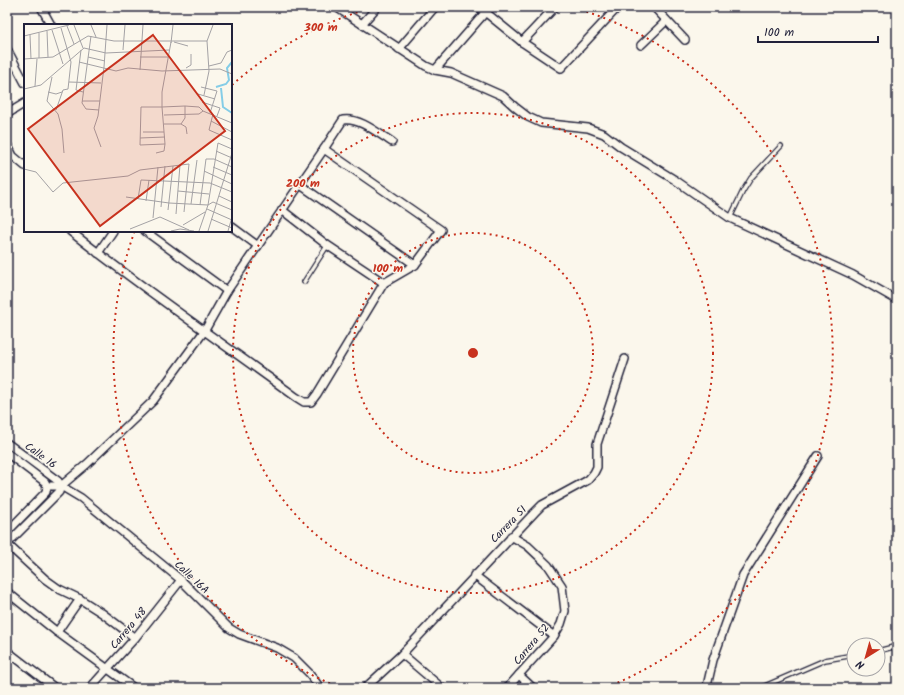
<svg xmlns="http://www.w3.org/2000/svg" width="904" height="695" viewBox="0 0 904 695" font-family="Kalam,sans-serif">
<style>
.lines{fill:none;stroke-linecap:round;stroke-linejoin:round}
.service-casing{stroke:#22223b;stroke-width:6}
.minor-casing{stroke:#22223b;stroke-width:10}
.service{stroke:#fbf7ec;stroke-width:3.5}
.minor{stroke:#fbf7ec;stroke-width:7}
.ring{fill:none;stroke:#c8321e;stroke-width:2;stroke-dasharray:2 4}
.labels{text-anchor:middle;stroke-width:3;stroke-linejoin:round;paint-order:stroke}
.street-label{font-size:11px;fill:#22223b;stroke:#fbf7ec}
.inset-river{fill:none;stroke:#85cde7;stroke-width:2}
.inset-road{fill:none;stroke:#a4a2a5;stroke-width:1}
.view{fill:#c8321e;fill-opacity:0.15;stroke:#c8321e;stroke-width:2}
.inset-edge{fill:none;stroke:#22223b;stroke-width:2}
.centre{fill:#c8321e;stroke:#fbf7ec;stroke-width:2}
.ring-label{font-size:12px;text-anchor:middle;font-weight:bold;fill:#c8321e;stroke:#fbf7ec;stroke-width:3;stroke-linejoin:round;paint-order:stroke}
</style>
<rect width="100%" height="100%" fill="#fbf7ec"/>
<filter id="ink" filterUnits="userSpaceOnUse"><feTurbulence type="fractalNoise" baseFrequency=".025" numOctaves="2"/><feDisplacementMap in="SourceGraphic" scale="8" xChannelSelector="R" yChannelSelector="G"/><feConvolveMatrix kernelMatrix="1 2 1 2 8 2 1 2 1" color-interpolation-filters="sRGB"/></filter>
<g filter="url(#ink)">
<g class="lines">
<defs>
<g id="service">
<polyline points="730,218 743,191 751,178 781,146"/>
<polyline points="304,282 327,246"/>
<polyline points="878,651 897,646"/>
<polyline points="760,688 825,660 854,655"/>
</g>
<g id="minor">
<polyline points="41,7 51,25"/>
<polyline points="336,7 426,66 435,70 451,73 503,96 515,107 528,117 541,123 588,128 604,134 621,147 675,180 730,218 853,275 897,300"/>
<polyline points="479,7 522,42 561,68 618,7"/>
<polyline points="654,7 685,40"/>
<polyline points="362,24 377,7"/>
<polyline points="522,42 555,7"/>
<polyline points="641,45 666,21"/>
<polyline points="7,49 25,83"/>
<polyline points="399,49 435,7"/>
<polyline points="435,70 490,7"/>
<polyline points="7,114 25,103"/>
<polyline points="7,144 13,156 25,166"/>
<path d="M 324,149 L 343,120 C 359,117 379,134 392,142"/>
<polyline points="299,184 415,265"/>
<polyline points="282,210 327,245 384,283"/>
<polyline points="231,226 258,246"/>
<polyline points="145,231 227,291"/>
<polyline points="98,253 113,231"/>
<polyline points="7,443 58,481 61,486"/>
<polyline points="7,453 45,482 47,486"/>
<polyline points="47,486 61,486 81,498 181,580 229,628 239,634 277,648 294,658 310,674 320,688"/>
<path d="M 61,486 L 87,464 L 153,401 L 205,330 L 227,291 L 324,149 L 441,230 L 415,265 L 384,283 L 317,394 L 311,402 L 304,402 L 296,397 C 221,342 143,289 70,231"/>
<polyline points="7,532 46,492 47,486"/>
<polyline points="7,544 45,579 59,589 80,599 102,613 135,638"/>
<polyline points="7,544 59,492 61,486"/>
<polyline points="474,575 554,636"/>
<polyline points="7,592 57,632 134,688"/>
<polyline points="57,632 80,599"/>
<polyline points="7,651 55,688"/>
<polyline points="402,654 442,688"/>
<polyline points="519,675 533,688"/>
<polyline points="90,688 135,638 181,580"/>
<polyline points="365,688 402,654 535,512 542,505 588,480 594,473 597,467 597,444 625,359"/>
<polyline points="507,688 554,636 561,624 565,611 562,586 548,565 528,546 511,536"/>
<polyline points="708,688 707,686 713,660 743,575 818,456"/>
</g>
</defs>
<use href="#service" class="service-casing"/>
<use href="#minor" class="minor-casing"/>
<use href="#service" class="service"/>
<use href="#minor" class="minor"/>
</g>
</g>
<g class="ring">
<circle cx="473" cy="353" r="120"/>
<circle cx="473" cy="353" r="240"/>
<path d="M341 688A360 360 0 0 1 134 233M232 85A360 360 0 0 1 371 8M575 8A360 360 0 0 1 605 688"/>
</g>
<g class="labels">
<g class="street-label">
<text transform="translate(41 455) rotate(36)" y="4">Calle 16</text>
<text transform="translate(508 524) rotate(-46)" y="4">Carrera 51</text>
<text transform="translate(192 577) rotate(43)" y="4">Calle 16A</text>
<text transform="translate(128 628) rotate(-50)" y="4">Carrera 48</text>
<text transform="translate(531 644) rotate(-50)" y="4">Carrera 52</text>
</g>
</g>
<g transform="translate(24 24)">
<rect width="208" height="208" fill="#fbf7ec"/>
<path class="inset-river" d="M 192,63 L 202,60 L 205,56 L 203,44 L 208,38M 197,64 L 199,83 L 208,89"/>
<path class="inset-road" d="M 50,1 L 59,24M 67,1 L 72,13M 43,2 L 50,20M 28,6 L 39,40M 23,7 L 24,33M 15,9 L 15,34M 6,11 L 7,35M 0,12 L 45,1M 67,12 L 58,79 L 62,85 L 75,86M 147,18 L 138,68 L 138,83 L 141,120 L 116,121 L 117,83 L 138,83 L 161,82 L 175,83 L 179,87M 150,18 L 164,22M 147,19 L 149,1M 57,26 L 52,66 L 59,68M 99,26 L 101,1M 64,33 L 81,37M 116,33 L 144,33M 0,35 L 29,33 L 64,12 L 90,17 L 183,17M 55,38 L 92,47 L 104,44 L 138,47 L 196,45 L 208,50M 185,42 L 197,39 L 203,28 L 208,26M 162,44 L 167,41 L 167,30M 116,46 L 119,1M 28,53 L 23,77 L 34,90 L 38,105 L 40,129M 45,58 L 77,59M 11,62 L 13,35M 177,63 L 193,67 L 186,89M 0,65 L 17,61 L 60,24 L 82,29 L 145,26M 24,68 L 32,70 L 38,68M 174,70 L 191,75M 180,71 L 185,47 L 183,17 L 189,1M 58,77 L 76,77M 178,78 L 196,84 L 193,92M 32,86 L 39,66 L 44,65 L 47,38 L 37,4M 179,87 L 208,99M 189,90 L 185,106 L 208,116M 140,91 L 175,90 L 179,87M 187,97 L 208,108M 140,100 L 157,100 L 162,103 L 163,110M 157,100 L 161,94 L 161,82M 119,108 L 140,108M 116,114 L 141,113M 77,123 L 70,104 L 74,92 L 80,43 L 83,1M 192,127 L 208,134M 132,129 L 140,127 L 141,120M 189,143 L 208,151M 0,145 L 12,148 L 29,168 L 39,159 L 104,152 L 116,146 L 165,140 L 160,188M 180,147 L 208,160M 154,167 L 185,170M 195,172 L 208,178M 102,173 L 145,179 L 184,181 L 189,178 L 208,186M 114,175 L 117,156 L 186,159 L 208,168M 122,177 L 125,156M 167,180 L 173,136M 176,181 L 182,135 L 190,135 L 208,143M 137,183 L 141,142M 183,185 L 208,196M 144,186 L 149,142M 152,190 L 156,141M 129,194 L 134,143M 187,195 L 208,204M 159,201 L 181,188M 106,205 L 136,193 L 165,206M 147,207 L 156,205 L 170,207M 175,207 L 184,181 L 194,119 L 208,125M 184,207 L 208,129M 204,207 L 208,193"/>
<path class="view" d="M 129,11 L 201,107 L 76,202 L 4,105 Z"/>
<rect width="208" height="208" class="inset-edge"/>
</g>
<circle cx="473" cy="353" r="6" class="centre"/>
<g class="ring-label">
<text x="321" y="31">300 m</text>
<text x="303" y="187">200 m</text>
<text x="388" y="272">100 m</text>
</g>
<rect width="904" height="695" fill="none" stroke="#fbf7ec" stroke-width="24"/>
<rect x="12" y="12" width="880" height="671" fill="none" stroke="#22223b" stroke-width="1.5" filter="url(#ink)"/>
<g transform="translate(866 657) rotate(217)"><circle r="19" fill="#fbf7ec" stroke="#a4a2a5"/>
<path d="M0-3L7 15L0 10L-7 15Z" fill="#c8321e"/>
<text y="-6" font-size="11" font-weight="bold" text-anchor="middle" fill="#22223b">N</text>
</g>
<path d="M758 36v6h120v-6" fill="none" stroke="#22223b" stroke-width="2"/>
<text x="764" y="36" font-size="12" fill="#22223b" stroke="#fbf7ec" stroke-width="3" paint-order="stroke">100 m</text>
</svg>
